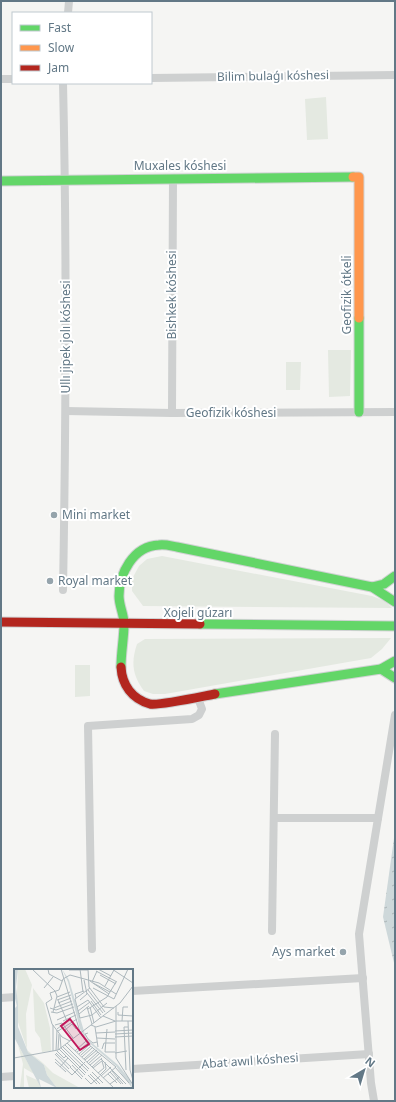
<svg xmlns="http://www.w3.org/2000/svg" width="396" height="1102" viewBox="0 0 396 1102" font-family="'Noto Sans',sans-serif">
<style>
.green{fill:#e4e9e1}
.water{fill:url(#water-ripples)}
.lines{fill:none;stroke-linecap:round;stroke-linejoin:round}
.fast-casing{stroke:#d0d2d3;stroke-width:11}
.slow-casing{stroke:#d0d2d3;stroke-width:11}
.jam-casing{stroke:#d0d2d3;stroke-width:11}
.street{stroke:#ced0d0;stroke-width:8}
.fast{stroke:#63d668;stroke-width:9}
.slow{stroke:#ff974d;stroke-width:9}
.jam{stroke:#b3261e;stroke-width:9}
.poi-dot{fill:#95a4ac;stroke:#fff;stroke-width:1.5}
.labels{text-anchor:middle;stroke-width:4;stroke-linejoin:round;paint-order:stroke}
.street-label{font-size:12px;fill:#627886;stroke:#fff}
.poi-label{font-size:12px;fill:#627886;stroke:#fff;text-anchor:start}
.inset-road{fill:none;stroke:#adb8bd;stroke-width:1}
.view{fill:#c2185b;fill-opacity:0.15;stroke:#c2185b;stroke-width:2}
.inset-edge{fill:none;stroke:#627886;stroke-width:2}
</style>
<defs>
<pattern id="water-ripples" width="26" height="14" patternUnits="userSpaceOnUse"><rect width="26" height="14" fill="#ced8da"/><path d="M2 4q2-2 4 0t4 0M15 11q2-2 4 0t4 0" fill="none" stroke="#abb4b6"/></pattern>
</defs>
<rect width="100%" height="100%" fill="#f5f5f3"/>
<g class="green">
<polygon points="326,97 328,139 307,140 305,99"/>
<polygon points="328,350 351,350 350,396 329,397"/>
<polygon points="286,362 301,362 300,390 286,390"/>
<polygon points="162,556 372,596 385,601 392,608 143,606 132,591 132,579 139,566 147,559"/>
<path d="M 391,638 L 382,649 L 371,658 L 165,694 L 153,694 L 144,691 C 132,675 131,662 137,644 L 145,639 Z"/>
<polygon points="75,665 90,665 90,696 75,697"/>
</g>
<polygon class="water" points="395,831 395,967 383,917"/>
<g class="lines">
<defs>
<g id="fast">
<polyline points="1,181 353,177"/>
<polyline points="359,318 359,412"/>
<polyline points="372,587 384,584 395,576"/>
<polyline points="200,624 395,626"/>
<path d="M 121,667 C 121,652 124,638 124,624 C 124,614 119,606 119,596 C 119,574 133,546 159,545 C 165,544 171,546 177,547 L 372,587 L 395,602"/>
<polyline points="381,669 395,678"/>
<polyline points="215,694 381,669 395,661"/>
</g>
<polyline id="slow" points="353,177 359,177 359,318"/>
<g id="jam">
<polyline points="1,622 200,624"/>
<path d="M 121,667 C 122,685 132,699 150,704 C 159,706 204,696 215,694"/>
</g>
</defs>
<use href="#fast" class="fast-casing"/>
<use href="#slow" class="slow-casing"/>
<use href="#jam" class="jam-casing"/>
<g class="street">
<polyline points="68,13 69,1"/>
<polyline points="151,78 395,75"/>
<polyline points="1,79 13,79"/>
<path d="M 63,83 C 67,252 66,421 63,590"/>
<polyline points="66,411 172,413 395,412"/>
<polyline points="172,413 173,178"/>
<polyline points="274,818 378,818"/>
<polyline points="272,931 275,734"/>
<polyline points="92,949 88,726 192,719 199,715 202,709 198,698"/>
<polyline points="132,991 363,978"/>
<polyline points="1,998 15,997"/>
<polyline points="132,1069 369,1054"/>
<polyline points="1,1077 15,1076"/>
<polyline points="374,1101 371,1083 359,934 395,715"/>
</g>
<use href="#fast" class="fast"/>
<use href="#slow" class="slow"/>
<use href="#jam" class="jam"/>
</g>
<g class="poi-dot">
<circle cx="54" cy="515" r="4"/>
<circle cx="50" cy="581" r="4"/>
<circle cx="343" cy="952" r="4"/>
</g>
<g class="labels">
<g class="street-label">
<text transform="translate(273 76) rotate(-1)" y="4">Bilim bulaǵı kóshesi</text>
<text x="180" y="170">Muxales kóshesi</text>
<text transform="translate(172 295) rotate(-90)" y="4">Bishkek kóshesi</text>
<text transform="translate(347 295) rotate(-90)" y="4">Geofizik ótkeli</text>
<text transform="translate(66 337) rotate(-90)" y="4">Ullı jipek jolı kóshesi</text>
<text x="231" y="417">Geofizik kóshesi</text>
<text x="198" y="617">Xojeli gúzarı</text>
<text transform="translate(250 1061) rotate(-4)" y="4">Abat awıl kóshesi</text>
</g>
<g class="poi-label">
<text x="62" y="519">Mini market</text>
<text x="58" y="585">Royal market</text>
<text x="335" y="956" text-anchor="end">Ays market</text>
</g>
</g>
<g transform="translate(14 969)">
<rect width="119" height="119" fill="#f5f5f3"/>
<path d="M 19,19 L 30,34 L 36,59 L 37,82 L 28,83 L 26,69 L 21,62 ZM 12,106 L 23,111 L 27,119 L 15,119 Z" fill="#e4e9e1"/>
<path d="M 4,0 L 11,0 L 18,16 L 12,45 L 13,81 L 29,94 L 39,104 L 66,119 L 43,119 L 33,106 L 30,96 L 14,83 L 2,47 ZM 4,76 L 20,105 L 10,99 L 10,119 L 6,118 L 9,95 Z" fill="#e4e9e1"/>
<path d="M 1,0 L 4,0 L 2,18 L 4,35 L 4,58 L 14,83 L 30,96 L 33,106 L 43,119 L 25,110 L 27,119 L 1,70 L 0,40 L 3,37 L 0,26 ZM 48,0 L 55,11 L 72,69 L 104,96 L 117,112 L 118,119 L 102,97 L 72,71 L 66,60 L 54,13 Z" fill="#ced8da"/>
<path class="inset-road" d="M 18,0 L 41,22 L 43,27 L 39,43M 34,0 L 35,5 L 48,12M 47,0 L 66,63 L 74,75 L 102,98 L 89,109M 66,0 L 69,23M 74,0 L 75,18 L 90,38 L 100,39M 84,0 L 97,7M 98,0 L 119,14M 55,1 L 74,1M 82,2 L 103,13M 86,6 L 102,15M 76,12 L 95,25M 78,13 L 83,2M 79,14 L 96,23M 91,17 L 100,1M 30,19 L 39,8M 76,19 L 61,30 L 66,49 L 78,46 L 93,34M 79,19 L 100,30M 74,21 L 91,43M 73,24 L 89,44M 43,28 L 56,23M 62,29 L 61,25 L 70,22M 100,30 L 114,0M 43,31 L 57,26M 66,31 L 73,25 L 70,11M 77,32 L 87,46M 44,34 L 57,29M 102,37 L 102,89 L 119,116M 63,38 L 74,31 L 87,49M 73,38 L 78,55M 76,38 L 80,54M 36,39 L 42,41 L 59,35M 40,39 L 58,32M 74,40 L 93,28 L 102,13M 64,42 L 76,33M 37,43 L 43,44 L 60,38M 104,43 L 104,46 L 119,47M 65,45 L 75,37M 89,47 L 101,52M 43,51 L 61,43M 49,52 L 62,46M 108,52 L 109,38 L 114,38M 114,52 L 116,101 L 119,111M 41,56 L 48,54 L 59,69M 77,56 L 82,58 L 102,52 L 119,52M 81,58 L 84,78M 43,60 L 53,52 L 44,31M 93,60 L 91,83 L 101,83M 44,62 L 63,50M 50,62 L 58,55 L 62,60M 101,62 L 119,61M 74,64 L 71,65 L 74,70 L 79,74 L 83,73M 82,64 L 101,63M 101,65 L 119,64M 46,66 L 47,79M 101,68 L 119,67M 83,69 L 101,70M 56,72 L 48,68 L 38,55 L 32,34 L 38,30 L 36,24 L 45,21 L 49,10 L 56,6 L 85,14 L 102,25M 53,74 L 100,119M 51,76 L 75,100M 49,78 L 74,102M 47,79 L 72,104M 45,80 L 71,106M 88,80 L 90,74 L 101,74M 44,81 L 45,65M 39,82 L 39,56M 42,82 L 43,61M 43,82 L 50,89 L 52,87M 61,82 L 72,72M 63,83 L 74,74M 42,84 L 57,98M 101,84 L 113,82M 41,85 L 55,100M 65,85 L 75,76M 67,86 L 77,77M 68,88 L 79,78M 0,89 L 44,81 L 106,34 L 119,17M 41,90 L 58,106 L 71,93M 70,90 L 81,80M 87,90 L 112,115M 71,91 L 83,81M 41,93 L 52,103M 73,93 L 84,83M 74,95 L 86,84M 58,96 L 69,108M 76,96 L 88,86M 46,98 L 54,89M 56,98 L 68,110M 78,98 L 88,89M 101,98 L 115,114M 79,99 L 89,91M 112,101 L 110,58 L 114,58M 98,102 L 109,115M 78,103 L 89,114M 96,103 L 107,115M 84,104 L 90,99 L 88,92M 76,105 L 86,115M 94,105 L 103,114M 74,106 L 83,115M 86,106 L 92,100 L 91,93M 87,107 L 97,98M 71,109 L 77,115 L 86,107M 96,115 L 106,108"/>
<path class="view" d="M 56,50 L 75,75 L 66,81 L 47,57 Z"/>
<rect width="119" height="119" class="inset-edge"/>
</g>
<rect width="396" height="1102" fill="none" stroke="#627886" stroke-width="4"/>
<rect x="12" y="12" width="140" height="72" fill="#ffffff" stroke="#c0c9cf"/>
<rect x="20" y="25" width="20" height="6" fill="#63d668" stroke="#c0c9cf"/>
<text x="48" y="32" font-size="12" fill="#627886">Fast</text>
<rect x="20" y="45" width="20" height="6" fill="#ff974d" stroke="#c0c9cf"/>
<text x="48" y="52" font-size="12" fill="#627886">Slow</text>
<rect x="20" y="65" width="20" height="6" fill="#b3261e" stroke="#c0c9cf"/>
<text x="48" y="72" font-size="12" fill="#627886">Jam</text>
<g transform="translate(364 1070) rotate(38)" stroke="#ffffff" stroke-width="3" paint-order="stroke">
<path d="M0-3L7 15L0 10L-7 15Z" fill="#627886"/>
<text y="-6" font-size="11" font-weight="bold" text-anchor="middle" fill="#627886">N</text>
</g>
</svg>
